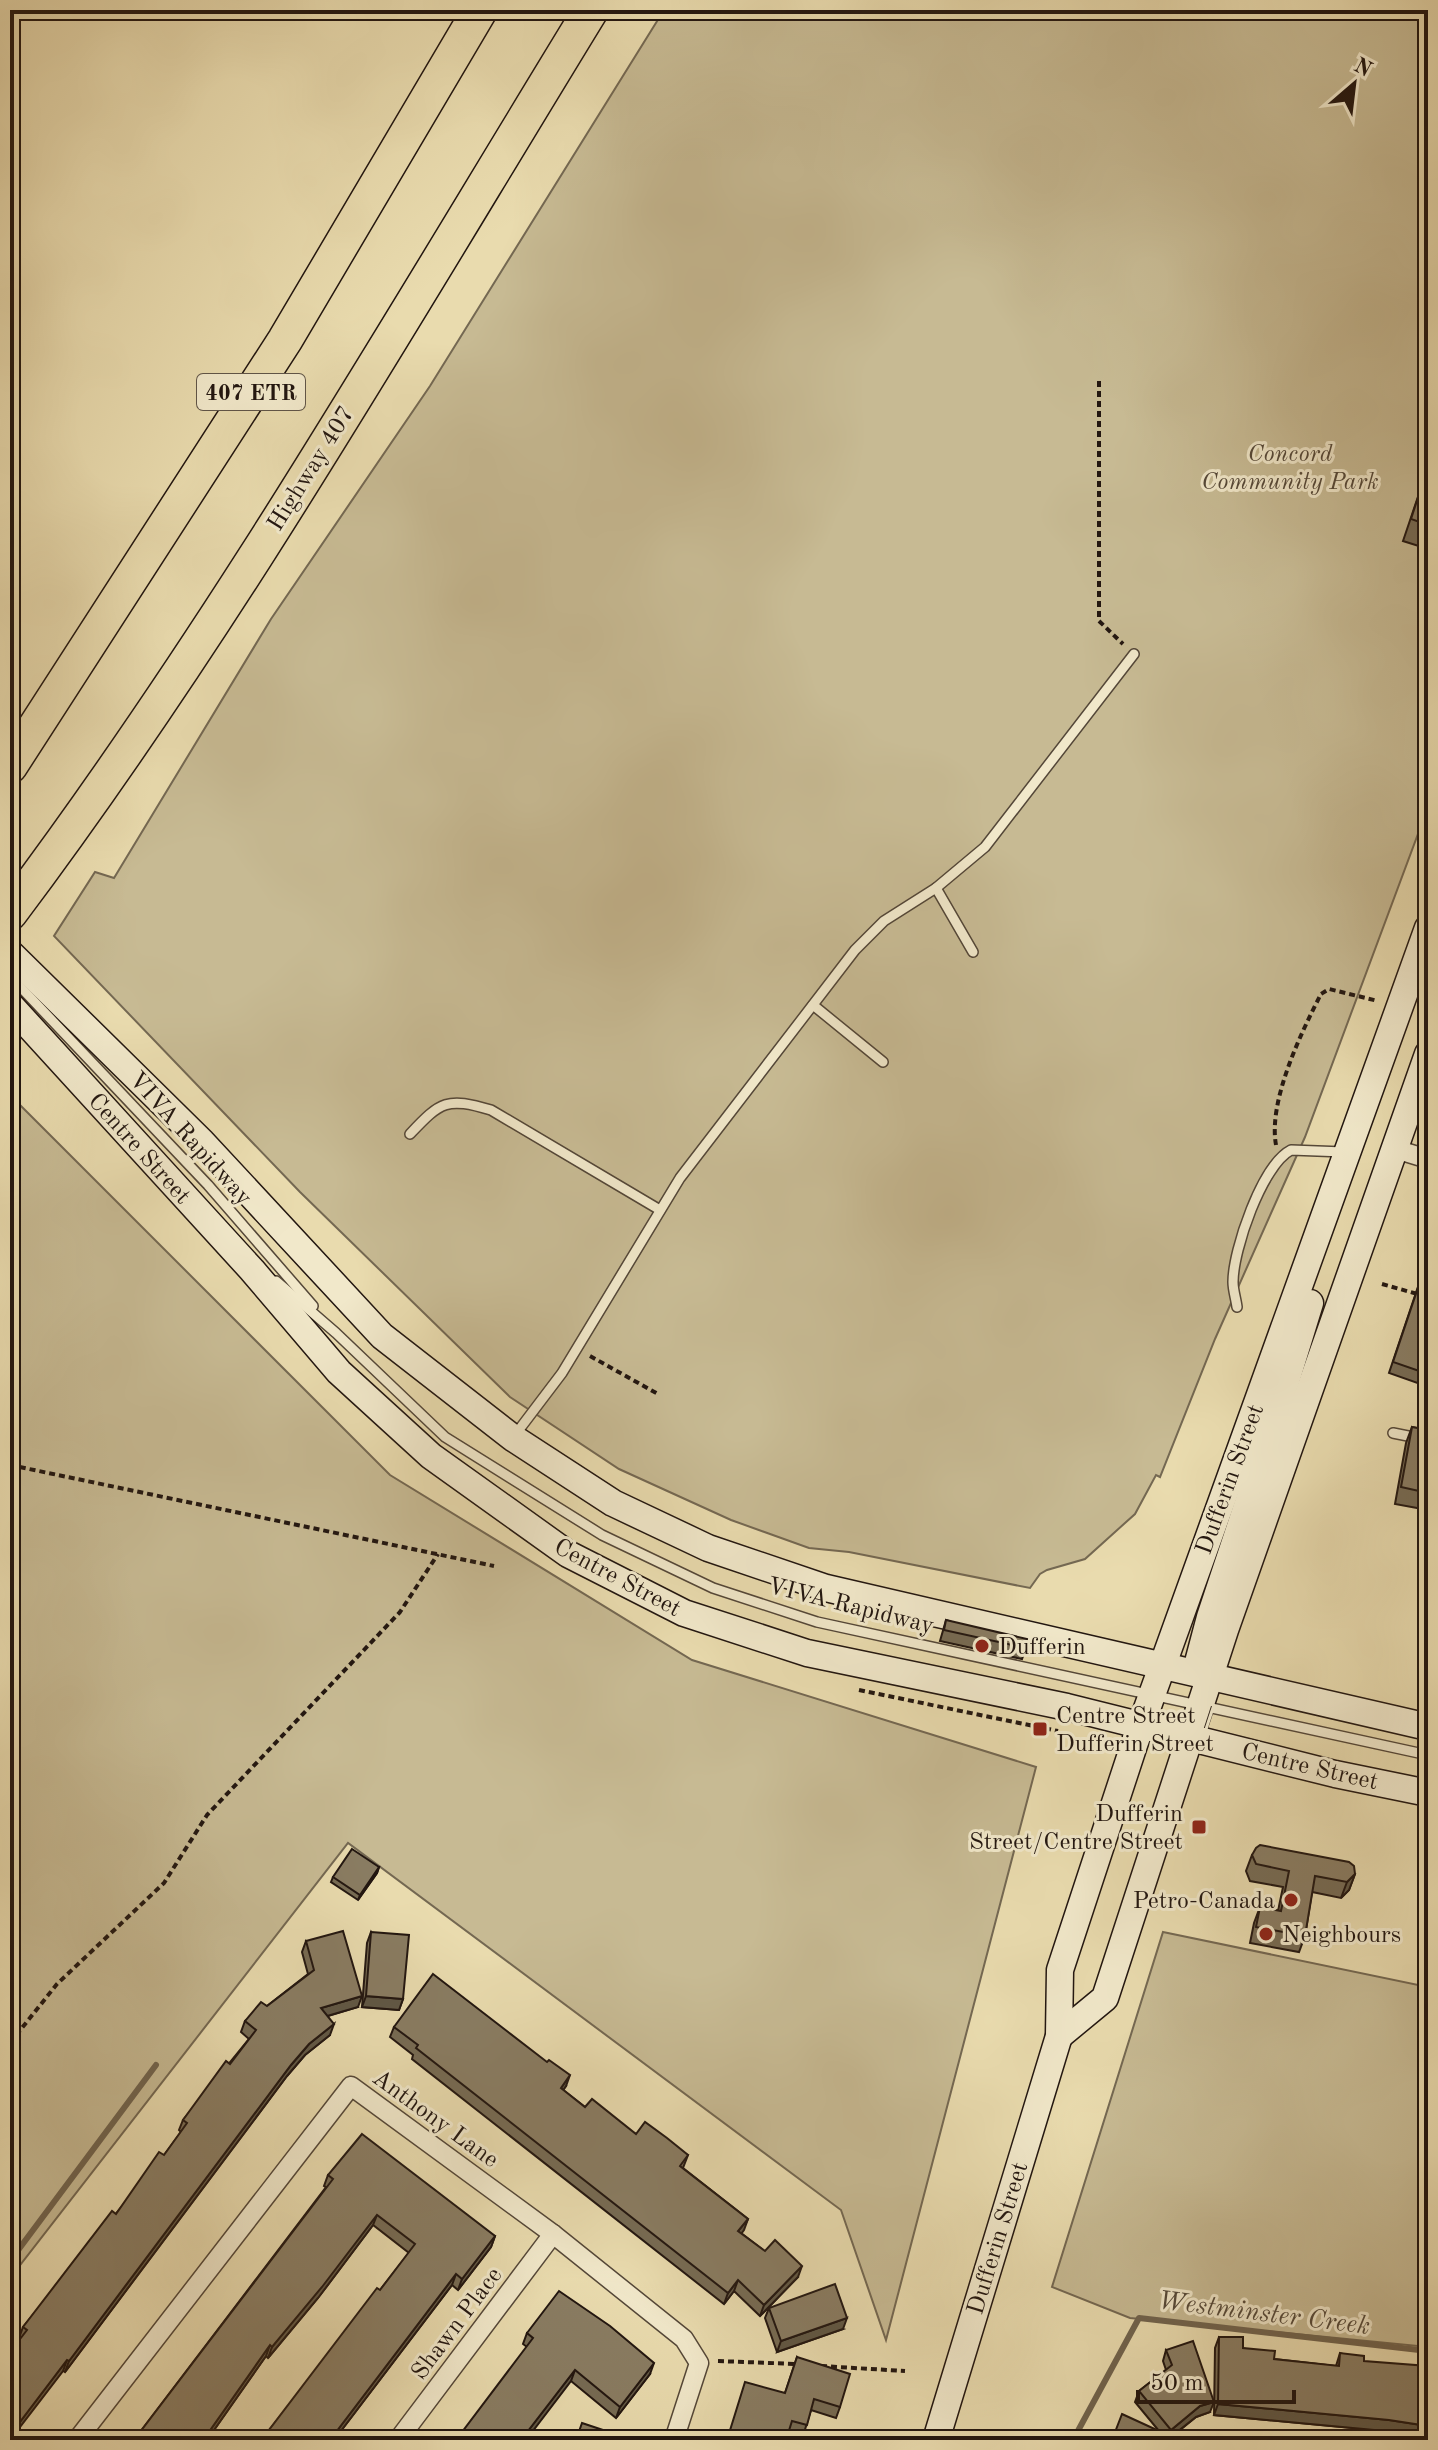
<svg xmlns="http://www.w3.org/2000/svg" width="1438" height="2450" viewBox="0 0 1438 2450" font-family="'Old Standard TT',serif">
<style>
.green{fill:#c7ba93;stroke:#746852;stroke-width:2}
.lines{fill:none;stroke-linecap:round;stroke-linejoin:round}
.stream{stroke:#71644e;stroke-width:6}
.lane-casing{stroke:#544738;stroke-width:12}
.street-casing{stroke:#544738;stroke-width:21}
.secondary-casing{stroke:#221610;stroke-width:29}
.highway-casing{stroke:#221610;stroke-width:37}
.path{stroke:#221610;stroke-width:4;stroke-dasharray:6 4;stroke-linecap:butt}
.lane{stroke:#f1e8ca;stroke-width:9}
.street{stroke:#f1e8ca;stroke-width:18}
.secondary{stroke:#f1e8ca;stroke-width:26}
.highway{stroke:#e9dbae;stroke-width:34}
.wall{fill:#766b54;stroke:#221610;stroke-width:2}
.shaded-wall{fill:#605745;stroke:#221610;stroke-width:2}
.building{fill:#897c62;stroke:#221610;stroke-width:2}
.poi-dot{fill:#8f2418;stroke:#f1e8ca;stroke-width:3}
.labels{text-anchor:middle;stroke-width:6;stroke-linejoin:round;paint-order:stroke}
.shield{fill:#f1e8ca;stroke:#605548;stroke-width:2}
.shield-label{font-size:22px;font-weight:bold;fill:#221610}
.park-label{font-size:24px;font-style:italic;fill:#544737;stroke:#f1e8ca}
.street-label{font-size:24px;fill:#221610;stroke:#f1e8ca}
.poi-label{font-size:24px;fill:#221610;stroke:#f1e8ca;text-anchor:start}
.water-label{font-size:26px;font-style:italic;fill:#564a3a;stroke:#f1e8ca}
</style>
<rect width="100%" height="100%" fill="#e9dbae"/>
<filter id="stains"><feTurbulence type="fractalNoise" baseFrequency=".0025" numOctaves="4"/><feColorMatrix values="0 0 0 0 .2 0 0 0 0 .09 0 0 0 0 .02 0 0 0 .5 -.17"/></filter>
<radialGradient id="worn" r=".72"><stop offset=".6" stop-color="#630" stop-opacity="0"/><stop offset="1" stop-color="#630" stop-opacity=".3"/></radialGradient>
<g class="green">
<polygon points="664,10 1428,10 1428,807 1305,1137 1215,1339 1160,1477 1156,1475 1135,1514 1085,1559 1047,1570 1040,1574 1030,1588 849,1552 809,1548 731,1520 619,1469 510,1397 300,1192 54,936 95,872 114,878 271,619 430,386"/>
<polygon points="10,1095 390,1475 692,1660 1036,1767 886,2340 841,2210 348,1843 10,2278"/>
<polygon points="1163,1932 1428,1987 1428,2347 1130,2318 1052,2287"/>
</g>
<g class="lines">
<g class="stream">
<polyline points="10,2261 156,2065"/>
<polyline points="1073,2440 1139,2318 1428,2351"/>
</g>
<defs>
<g id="lane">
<polyline points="936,888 973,952"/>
<polyline points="10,976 208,1185 313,1306"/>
<polyline points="813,1005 883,1062"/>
<path d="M 410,1134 C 441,1101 447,1097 491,1110 L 660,1210"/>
<polyline points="276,1281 336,1333 445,1437 602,1535 713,1588 817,1622 1428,1755"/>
<path d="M 1237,1307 C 1236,1299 1233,1290 1233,1282 C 1233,1250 1262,1165 1291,1150 L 1344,1152"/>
<polyline points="1393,1433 1428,1440"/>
<polyline points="515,1435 562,1373 680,1178 855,950 884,921 936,888 985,847 1134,654"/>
</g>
<g id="street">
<polyline points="1395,1149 1428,1159"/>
<polyline points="77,2440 351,2086 553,2234 684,2339 699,2363 674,2440"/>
<polyline points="398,2440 553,2234"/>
</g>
<g id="secondary">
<polyline points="10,953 202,1142 382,1336 513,1438 613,1503 708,1548 826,1588 1428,1727"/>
<polyline points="10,1005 252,1270 339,1372 431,1456 568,1554 684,1613 807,1653 1067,1707 1335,1774 1428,1793"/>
<polyline points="1196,1670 1210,1617 1255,1482 1310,1303"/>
<polyline points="1059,2036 1105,1998 1225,1630 1428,1054"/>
<polyline points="936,2440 1059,2036 1060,1970 1135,1742 1428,928"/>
</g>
<g id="highway">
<polyline points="10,766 285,340 480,10"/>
<path d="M 10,913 C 225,627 404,315 591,10"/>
</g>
</defs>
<use href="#lane" class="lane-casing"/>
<use href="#street" class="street-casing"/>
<use href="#secondary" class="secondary-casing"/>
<use href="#highway" class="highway-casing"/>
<g class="path">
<polyline points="1099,381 1099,621 1123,644"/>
<path d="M 1276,1145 C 1268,1101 1301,1033 1321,994 L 1329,989 L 1378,1001"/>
<polyline points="1382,1284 1428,1297"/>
<polyline points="590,1356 658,1394"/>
<polyline points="10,1465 494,1566"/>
<polyline points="859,1690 1058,1731"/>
<polyline points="10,2043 57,1984 164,1883 207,1815 400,1612 438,1554"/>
<polyline points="718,2361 797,2364"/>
<polyline points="821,2366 905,2371"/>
</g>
<use href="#lane" class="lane"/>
<use href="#street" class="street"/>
<use href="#secondary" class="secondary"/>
<use href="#highway" class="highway"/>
</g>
<g class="wall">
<polygon points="1423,482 1428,484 1428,549 1403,541"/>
<polygon points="1428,1257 1428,1380 1426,1386 1389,1373"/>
<polygon points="1412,1427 1428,1430 1428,1510 1395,1504 1406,1443"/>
<polygon points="946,1620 1026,1648 1022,1659 940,1641"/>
<polygon points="1252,1855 1355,1874 1349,1890 1341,1898 1312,1892 1305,1936 1299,1952 1250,1943 1254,1923 1260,1907 1278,1911 1283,1887 1250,1881 1246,1871"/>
<polygon points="379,1867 377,1873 358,1900 331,1882 333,1877"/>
<polygon points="371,1932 403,1999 399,2010 362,2007 367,1943"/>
<polygon points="306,1941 358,2007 328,2016 330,2035 305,2055 287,2076 65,2372 19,2338 23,2327 164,2155 181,2132 179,2130 183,2120 249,2039 241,2032 245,2021 267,2006 308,1974 302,1952"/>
<polygon points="394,2027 566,2086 563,2090 585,2107 636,2134 688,2155 683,2168 748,2219 741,2233 798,2277 760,2316 734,2291 724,2304 412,2059 413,2055 390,2037"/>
<polygon points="328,2175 495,2236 491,2247 458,2290 452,2285 334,2440 263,2440 266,2434 380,2290 409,2253 373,2225 318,2298 268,2358 266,2356 207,2440 134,2440 326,2187 324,2186"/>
<polygon points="769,2308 843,2329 777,2352 765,2318"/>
<polygon points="527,2333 650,2374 616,2418 571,2381 523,2344"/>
<polygon points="1219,2337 1243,2348 1274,2359 1336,2366 1340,2353 1364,2361 1385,2431 1214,2415 1215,2348"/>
<polygon points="1166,2350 1210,2412 1196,2417 1168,2440 1159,2431 1135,2402 1139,2391 1166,2370 1163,2361"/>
<polygon points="797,2357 840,2407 836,2418 811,2410 803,2436 788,2432 785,2393"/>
</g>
<g class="shaded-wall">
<polygon points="379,1867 377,1873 358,1900 360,1895"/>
<polygon points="1355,1874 1349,1890 1341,1898 1347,1882"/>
<polygon points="362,1996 358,2007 317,2019 321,2008"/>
<polygon points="366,1996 403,1999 399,2010 362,2007"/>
<polygon points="334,2024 330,2035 305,2055 287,2076 65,2372 69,2361 291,2065 309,2044"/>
<polygon points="570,2075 566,2086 557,2099 561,2088"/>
<polygon points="377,2215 373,2225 318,2298 268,2358 272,2347"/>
<polygon points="748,2219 744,2230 735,2242 738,2231"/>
<polygon points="495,2236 491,2247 458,2290 462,2279"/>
<polygon points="802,2266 798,2277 760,2316 764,2305"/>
<polygon points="456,2274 452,2285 334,2440 330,2440"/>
<polygon points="738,2280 734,2291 724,2304 728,2293"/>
<polygon points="847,2318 843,2329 777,2352 781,2341"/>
<polygon points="270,2345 266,2356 207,2440 205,2440 206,2436"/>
<polygon points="67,2360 63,2371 10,2440 10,2435"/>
<polygon points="654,2363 650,2374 616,2418 620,2407"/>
<polygon points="575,2370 571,2381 526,2440 521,2440"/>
<polygon points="1214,2402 1210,2412 1196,2417 1167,2440 1171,2430 1200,2406"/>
<polygon points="1218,2404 1389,2420 1428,2426 1428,2438 1385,2431 1214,2415"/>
</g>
<g class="building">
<polygon points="1423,482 1428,484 1428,525 1411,519"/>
<polygon points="1428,1258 1428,1374 1393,1362"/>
<polygon points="1412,1427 1428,1430 1428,1493 1401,1487"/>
<polygon points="946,1620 1027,1639 1026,1648 944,1630"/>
<polygon points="1260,1845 1349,1862 1354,1866 1355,1874 1347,1882 1315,1876 1305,1936 1256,1927 1260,1907 1281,1911 1289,1871 1256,1864 1252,1855 1256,1848"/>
<polygon points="352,1849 379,1867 360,1895 333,1877"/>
<polygon points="343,1931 362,1996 321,2008 334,2024 309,2044 291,2065 69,2361 67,2360 10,2435 10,2352 27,2330 23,2327 112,2211 116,2214 159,2152 164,2155 187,2123 183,2120 226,2061 230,2064 256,2030 245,2021 261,2002 267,2006 314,1970 306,1941"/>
<polygon points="371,1932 409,1935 403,1999 366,1996"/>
<polygon points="433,1974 547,2062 549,2060 570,2075 561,2088 585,2107 592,2099 636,2134 645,2122 667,2138 688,2155 680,2166 748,2219 738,2231 765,2251 775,2240 802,2266 764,2305 738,2280 728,2293 416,2048 418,2045 394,2027"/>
<polygon points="362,2134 495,2236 462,2279 456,2274 330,2440 266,2440 269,2437 266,2434 377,2288 380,2290 415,2244 377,2215 322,2287 272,2347 270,2345 206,2436 203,2433 198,2440 134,2440 333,2179 328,2175"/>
<polygon points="835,2284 847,2318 781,2341 769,2308"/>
<polygon points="559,2291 610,2326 654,2363 620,2407 575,2370 521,2440 456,2440 533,2338 527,2333"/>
<polygon points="1219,2337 1243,2337 1243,2348 1275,2351 1274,2359 1339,2366 1340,2353 1364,2356 1364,2361 1428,2366 1428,2426 1389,2420 1218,2404"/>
<polygon points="1193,2341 1214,2402 1200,2406 1171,2430 1139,2391 1172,2365 1166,2350"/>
<polygon points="797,2357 850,2374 840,2407 814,2399 807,2425 792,2421 786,2440 727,2440 745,2382 785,2393"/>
<polygon points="1122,2414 1170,2436 1168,2440 1112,2440"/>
<polygon points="582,2423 627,2438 627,2440 576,2440"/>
</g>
<g class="poi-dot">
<circle cx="982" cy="1646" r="8"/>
<rect x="1032" y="1721" width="16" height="16" rx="4"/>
<rect x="1191" y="1819" width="16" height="16" rx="4"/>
<circle cx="1291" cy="1900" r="8"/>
<circle cx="1266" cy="1934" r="8"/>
</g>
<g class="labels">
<rect class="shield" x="197" y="374" width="108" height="36" rx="6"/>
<g class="shield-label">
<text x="251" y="400">407 ETR</text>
</g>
<g class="park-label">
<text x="1290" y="461">Concord<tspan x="1290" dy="28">Community Park</tspan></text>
</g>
<g class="street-label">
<text transform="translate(310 468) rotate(-58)" y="8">Highway 407</text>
<text transform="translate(191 1138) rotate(48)" y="8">VIVA Rapidway</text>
<text transform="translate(140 1148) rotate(48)" y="8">Centre Street</text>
<text transform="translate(1229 1479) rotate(-70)" y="8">Dufferin Street</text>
<text transform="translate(618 1577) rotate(28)" y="8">Centre Street</text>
<text transform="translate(851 1605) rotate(14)" y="8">VIVA Rapidway</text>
<text transform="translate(1310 1766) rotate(13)" y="8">Centre Street</text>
<text transform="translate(436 2118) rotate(36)" y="8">Anthony Lane</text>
<text transform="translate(997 2238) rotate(-73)" y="8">Dufferin Street</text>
<text transform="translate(456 2323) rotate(-53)" y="8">Shawn Place</text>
</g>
<g class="poi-label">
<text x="998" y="1654">Dufferin</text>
<text x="1056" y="1723">Centre Street /<tspan x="1056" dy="28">Dufferin Street</tspan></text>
<text x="1183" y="1821" text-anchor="end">Dufferin<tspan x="1183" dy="28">Street/Centre Street</tspan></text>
<text x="1275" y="1908" text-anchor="end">Petro-Canada</text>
<text x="1282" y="1942">Neighbours</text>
</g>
<g class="water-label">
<text transform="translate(1264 2312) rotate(7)" y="9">Westminster Creek</text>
</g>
</g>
<rect width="1438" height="2450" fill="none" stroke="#e9dbae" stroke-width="40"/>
<rect x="12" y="12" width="1414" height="2426" fill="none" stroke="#221610" stroke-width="4"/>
<rect x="20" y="20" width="1398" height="2410" fill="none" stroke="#221610" stroke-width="2"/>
<g transform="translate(1354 84) rotate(28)" stroke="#f1e8ca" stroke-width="6" paint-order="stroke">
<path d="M0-6L14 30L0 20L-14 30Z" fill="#221610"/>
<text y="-12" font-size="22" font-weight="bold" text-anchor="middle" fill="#221610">N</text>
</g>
<path d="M1138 2390v12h156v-12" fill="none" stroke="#221610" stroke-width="4"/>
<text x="1150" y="2390" font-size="24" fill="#221610" stroke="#f1e8ca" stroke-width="6" paint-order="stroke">50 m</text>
<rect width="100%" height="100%" filter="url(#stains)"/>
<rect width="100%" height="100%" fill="url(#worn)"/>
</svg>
